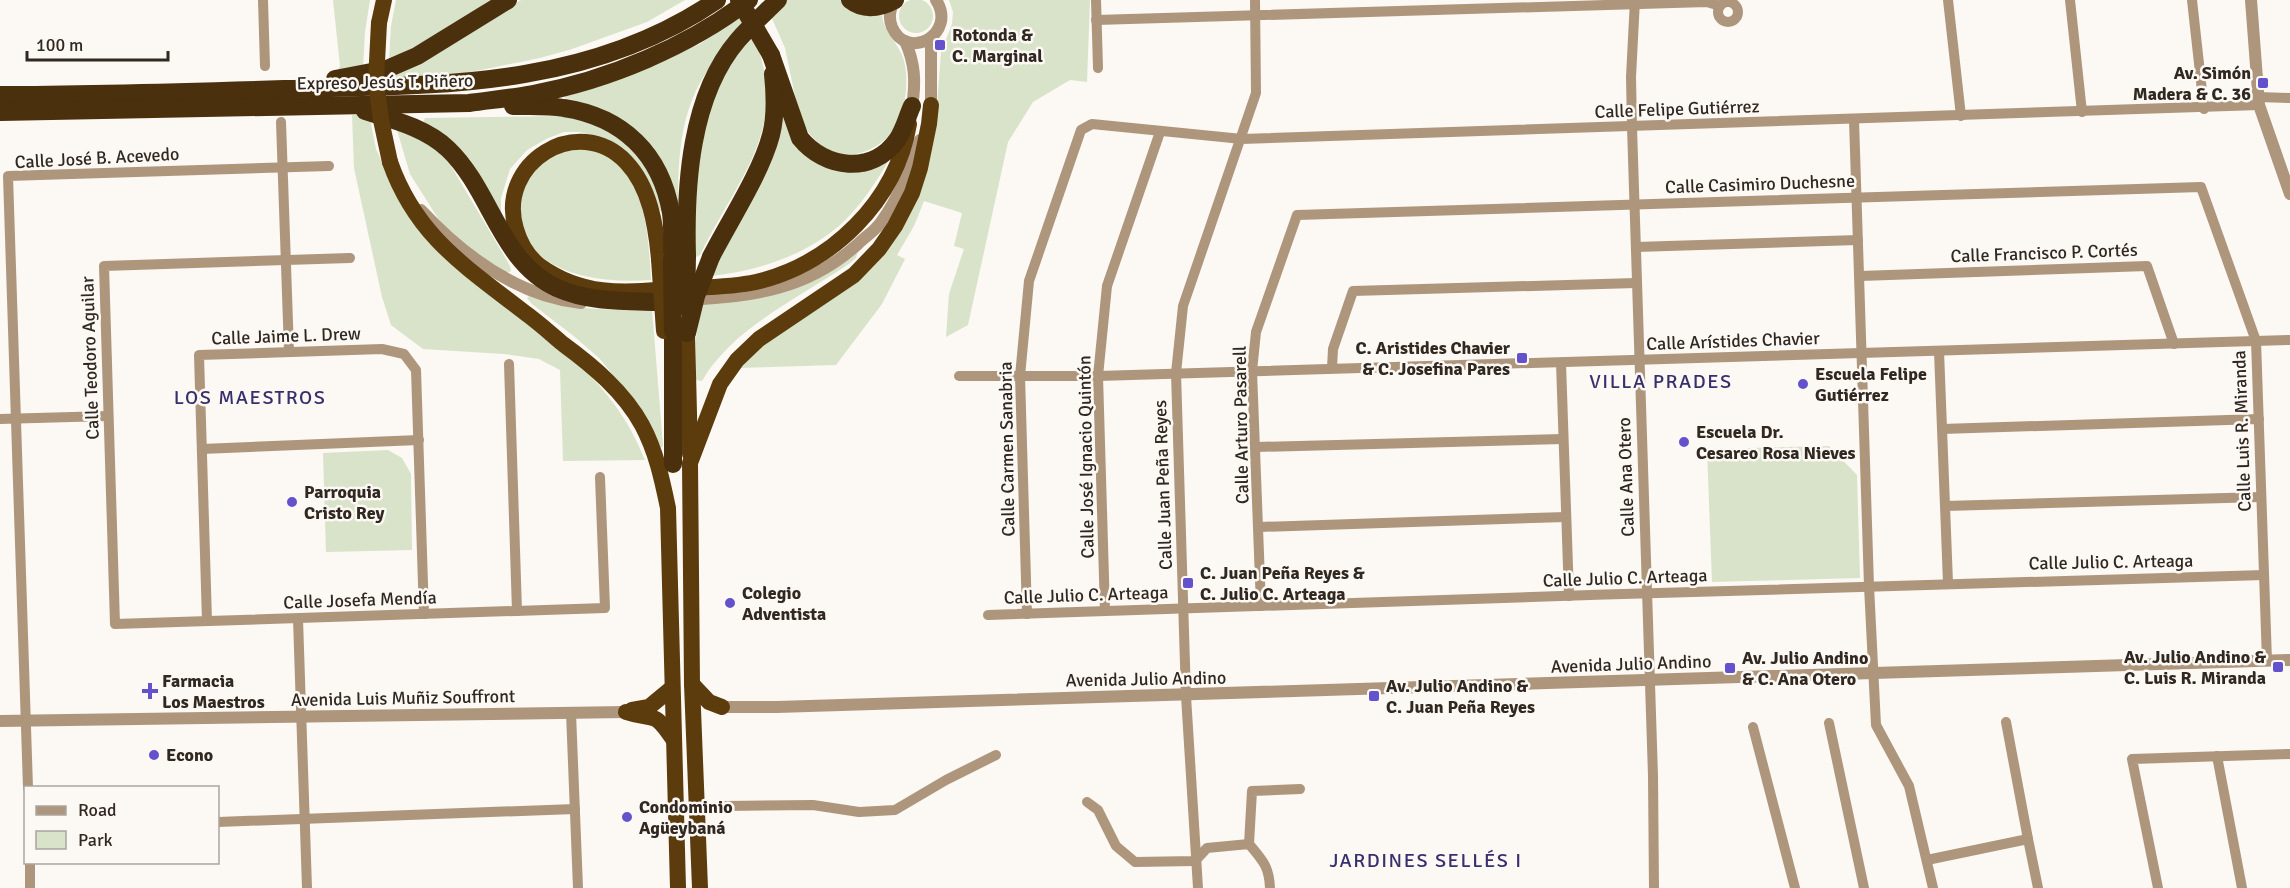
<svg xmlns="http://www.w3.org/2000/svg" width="2290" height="888" viewBox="0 0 2290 888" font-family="Signika,sans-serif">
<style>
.green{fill:#d8e3ca}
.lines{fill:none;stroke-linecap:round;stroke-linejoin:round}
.minor{stroke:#ae967d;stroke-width:10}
.tertiary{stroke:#ae967d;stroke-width:12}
.trunk{stroke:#5c3b0d;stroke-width:16}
.motorway{stroke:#4a300d;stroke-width:18}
.trunk-bridge{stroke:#5c3b0d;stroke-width:16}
.motorway-bridge{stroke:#4a300d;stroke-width:18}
.poi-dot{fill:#6452cc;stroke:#fcf8f4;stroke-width:2}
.labels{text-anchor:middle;stroke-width:5;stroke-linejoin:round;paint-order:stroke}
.poi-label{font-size:18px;font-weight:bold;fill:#302821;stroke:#fcf8f4;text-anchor:start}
.street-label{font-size:18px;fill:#302821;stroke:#fcf8f4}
.neighbourhood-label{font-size:20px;letter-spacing:1.5px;fill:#37306c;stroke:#fcf8f4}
</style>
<rect width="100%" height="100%" fill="#fcf8f4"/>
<g class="green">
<circle cx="916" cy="16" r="17"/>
<polygon points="333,0 370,0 365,32 363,67 337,72 340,66"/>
<polygon points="396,0 490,0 453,25 389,61 391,26"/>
<polygon points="521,0 685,0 647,22 572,49 540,58 466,73 389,77"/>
<path d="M 783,0 L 842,0 L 882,12 C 882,30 894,38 901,53 C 909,69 907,96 902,113 C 893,144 854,166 825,148 C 814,141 807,131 800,120 L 785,48 L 770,14 Z"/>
<polygon points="949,0 1090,0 1087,82 1070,80 1033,102 1008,142 968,325 946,337 949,294 964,249 954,246 962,213 924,201 914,226 897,255 905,259 882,304 836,365 737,368 756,348 856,279 935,132 941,52 952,24 953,12"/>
<path d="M 742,16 L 746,23 C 731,42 713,60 701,81 C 674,129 678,186 679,239 L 673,204 L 605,112 L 584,103 L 565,98 L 565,95 L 645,69 L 700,44 Z"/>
<path d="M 751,31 C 794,125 739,175 700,255 L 696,257 L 693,247 L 696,171 L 711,93 Z"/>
<path d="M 369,114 L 376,149 L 395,191 L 585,370 C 613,400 629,421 645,460 L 563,461 L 560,370 L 539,359 L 504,354 L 423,349 L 391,325 L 382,297 L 354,168 L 352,115 Z"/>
<path d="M 783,114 L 817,156 L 890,158 C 877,181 860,207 840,225 C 804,256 757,271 711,276 Z"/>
<polygon points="562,116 601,126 628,143 655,178 662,210 660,211 619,149 592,135 579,132 564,132 546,139 527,150 510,169 501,198 501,212 505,229 422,125 425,118"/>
<polygon points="397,130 419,138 438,151 451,166 509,264 511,270 510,272 505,272 483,259 441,223 410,174"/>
<path d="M 568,148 C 575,148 585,146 591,149 C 647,166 648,232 651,280 C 607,283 546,278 523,234 C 520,228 520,218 520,211 C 519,201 524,176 531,168 C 537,161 559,153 568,148 Z"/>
<path d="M 858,251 L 856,258 L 850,263 C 801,297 732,328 702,381 L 696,380 L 696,338 L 702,302 L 748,299 Z"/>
<path d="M 530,295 C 575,310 605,311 652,309 L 663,446 L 659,449 L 621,385 L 600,359 L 575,337 L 532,304 L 527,298 Z"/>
<polygon points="1829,446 1857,475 1860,578 1712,582 1707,449"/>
<polygon points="388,450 402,458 411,474 412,550 326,552 323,453"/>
</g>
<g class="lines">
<g class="minor">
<polyline points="263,0 265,66"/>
<polyline points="1096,0 1098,68"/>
<polyline points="1635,0 1631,77 1632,127 1653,776 1654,888"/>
<polyline points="1948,0 1961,116"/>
<polyline points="2070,0 2082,112"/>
<polyline points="2192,0 2204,109"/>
<circle cx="1728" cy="12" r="10"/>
<polyline points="1096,20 1707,2 1720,6"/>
<polyline points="2258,97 2290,98"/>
<polyline points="1854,120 1869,586 1876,725 1909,786 1933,888"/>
<polyline points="281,122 289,351"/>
<polyline points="1636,247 1858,240"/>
<polyline points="350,258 104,266 115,624 605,608 600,477"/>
<polyline points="1860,276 2147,266 2174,344"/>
<polyline points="1939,351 1948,583"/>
<polyline points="1561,363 1569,596"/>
<polyline points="509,364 517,611"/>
<polyline points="1332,368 1333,349 1353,291 1636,283"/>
<polyline points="959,376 1098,376 2290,340"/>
<polyline points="0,419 108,416"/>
<polyline points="1942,429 2259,419"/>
<polyline points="1256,447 1563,439"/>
<polyline points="202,449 419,440"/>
<polyline points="1945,506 2261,497"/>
<polyline points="1259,527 1566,517"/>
<polyline points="1261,606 1252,371 1256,332 1297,215 2201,187 2256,341 2267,661"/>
<polyline points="1105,611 1098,376 1107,286 1160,132"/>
<polyline points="1027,614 1020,376 1029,281 1081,130 1092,124 1242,139 2259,105"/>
<path d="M 988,615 C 1413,601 1839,586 2264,575"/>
<polyline points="298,619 307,888"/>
<polyline points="207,621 199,355 382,349 404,354 416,370 424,614"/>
<polyline points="571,713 578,888"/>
<polyline points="2006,722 2028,839"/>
<polyline points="1829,723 1864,888"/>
<polyline points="1753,727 1795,888"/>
<polyline points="2217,756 2242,888"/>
<polyline points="28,788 8,176 329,166"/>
<path d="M 1087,802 L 1098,810 L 1116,846 L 1135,862 L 1195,861 L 1207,848 L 1249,844 C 1263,861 1269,866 1270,888"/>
<polyline points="724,806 813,805 859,812 895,810 946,780 996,755"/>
<polyline points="218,822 575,809"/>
<polyline points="1249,844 1252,791 1300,789"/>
<polyline points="1927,860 2028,839 2038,888"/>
<polyline points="30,862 30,888"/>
<polyline points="1198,888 1186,696 1176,373 1183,306 1256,93 1255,0"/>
<polyline points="2158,888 2132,759 2290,754"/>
</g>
<g class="tertiary">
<path d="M 895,0 C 890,8 888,17 892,27 C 907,62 958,34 936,0"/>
<polyline points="2251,0 2259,105 2290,194"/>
<path d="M 905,41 C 915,63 916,82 912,106"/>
<polyline points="929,112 931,100 931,38"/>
<path d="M 421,210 C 464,256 517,296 581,303"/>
<path d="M 688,300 C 754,296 807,290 858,244 C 865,237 875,231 881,222 C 899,198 910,168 920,140"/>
<polyline points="722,707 777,707 2290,660"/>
<polyline points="0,721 626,712"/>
</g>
<g class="trunk">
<polyline points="379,23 384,0"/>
<path d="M 390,162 C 416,236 465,266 524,312 C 538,322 550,333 563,344 C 593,366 624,392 642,425 C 656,451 662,479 668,508 L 678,888"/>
<path d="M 659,259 C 656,226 650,187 626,162 C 578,112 496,163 516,229 C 520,243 527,256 540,266 C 582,296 621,293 670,289 C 698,287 729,288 756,282 C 832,264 896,201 909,124"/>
<polyline points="687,333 690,454"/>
<polyline points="692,684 709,702 722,707"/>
<polyline points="632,710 649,707 672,688"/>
<path d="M 626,712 C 655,722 652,708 673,739"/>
<polyline points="700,888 692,684 690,463 720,384 737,360 759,339 854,275 879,249 895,226 912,193 920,168 929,124 931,105"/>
</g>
<g class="motorway">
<path d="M 850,0 C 864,11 880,8 895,0"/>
<path d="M 771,55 L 800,138 C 825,169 872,175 897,140 C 904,130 907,117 912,106"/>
<polyline points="335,79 387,69 417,56 508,0"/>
<path d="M 0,95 C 96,95 191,92 287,89 C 437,85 587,89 717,0"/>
<path d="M 513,106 C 530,106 547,105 564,108 C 623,117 661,154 671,213 C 673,228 672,244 672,259"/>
<path d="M 365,111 C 394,120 426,128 448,149 C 492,191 499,261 557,288 C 588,302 624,301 657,302"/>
<path d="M 0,112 L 469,103 C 490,100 512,98 533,94 C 606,81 690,46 749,0"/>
<path d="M 687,256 C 685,186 690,96 738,40 C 750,26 765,13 778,0"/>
<path d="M 711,257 C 730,220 761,173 771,135 C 776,116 775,93 773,74"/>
<polyline points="673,331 673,464"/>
</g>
<g class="trunk-bridge">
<polyline points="379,23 376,81 381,120 390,162"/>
<polyline points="659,259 664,331"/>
</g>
<g class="motorway-bridge">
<polyline points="739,0 771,55"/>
<polyline points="672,259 673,331"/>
<polyline points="686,307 687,256"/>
<polyline points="687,333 696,296 711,257"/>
</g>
</g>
<g class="poi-dot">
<rect x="934" y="39" width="12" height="12" rx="3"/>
<rect x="2257" y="77" width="12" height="12" rx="3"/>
<rect x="1516" y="352" width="12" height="12" rx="3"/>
<circle cx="1803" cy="384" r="6"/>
<circle cx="1684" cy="442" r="6"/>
<circle cx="292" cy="502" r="6"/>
<rect x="1182" y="577" width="12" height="12" rx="3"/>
<circle cx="730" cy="603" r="6"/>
<rect x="2272" y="661" width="12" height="12" rx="3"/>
<rect x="1724" y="662" width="12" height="12" rx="3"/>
<path d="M147 682h6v6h6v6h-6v6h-6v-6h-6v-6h6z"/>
<rect x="1368" y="690" width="12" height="12" rx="3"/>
<circle cx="154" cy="755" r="6"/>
<circle cx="627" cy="817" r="6"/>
</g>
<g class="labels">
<g class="poi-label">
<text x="952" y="41">Rotonda &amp;<tspan x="952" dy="21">C. Marginal</tspan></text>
<text x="2251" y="79" text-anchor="end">Av. Simón<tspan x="2251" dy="21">Madera &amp; C. 36</tspan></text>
<text x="1510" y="354" text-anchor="end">C. Aristides Chavier<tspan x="1510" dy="21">&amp; C. Josefina Pares</tspan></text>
<text x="1815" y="380">Escuela Felipe<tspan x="1815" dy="21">Gutiérrez</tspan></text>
<text x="1696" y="438">Escuela Dr.<tspan x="1696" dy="21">Cesareo Rosa Nieves</tspan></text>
<text x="304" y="498">Parroquia<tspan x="304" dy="21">Cristo Rey</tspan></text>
<text x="1200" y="579">C. Juan Peña Reyes &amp;<tspan x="1200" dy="21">C. Julio C. Arteaga</tspan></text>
<text x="742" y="599">Colegio<tspan x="742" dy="21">Adventista</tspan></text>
<text x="2266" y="663" text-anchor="end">Av. Julio Andino &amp;<tspan x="2266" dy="21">C. Luis R. Miranda</tspan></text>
<text x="1742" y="664">Av. Julio Andino<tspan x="1742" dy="21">&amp; C. Ana Otero</tspan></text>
<text x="162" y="687">Farmacia<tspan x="162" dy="21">Los Maestros</tspan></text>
<text x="1386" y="692">Av. Julio Andino &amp;<tspan x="1386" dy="21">C. Juan Peña Reyes</tspan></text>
<text x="166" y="761">Econo</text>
<text x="639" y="813">Condominio<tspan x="639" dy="21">Agüeybaná</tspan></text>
</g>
<g class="street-label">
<text transform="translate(385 82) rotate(-1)" y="6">Expreso Jesús T. Piñero</text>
<text transform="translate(1677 109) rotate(-2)" y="6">Calle Felipe Gutiérrez</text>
<text transform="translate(97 158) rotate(-3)" y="6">Calle José B. Acevedo</text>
<text transform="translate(1760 184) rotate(-2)" y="6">Calle Casimiro Duchesne</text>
<text transform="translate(2044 253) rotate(-2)" y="6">Calle Francisco P. Cortés</text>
<text transform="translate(286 336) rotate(-2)" y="6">Calle Jaime L. Drew</text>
<text transform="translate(1733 341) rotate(-2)" y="6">Calle Arístides Chavier</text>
<text transform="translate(90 358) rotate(-92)" y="6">Calle Teodoro Aguilar</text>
<text transform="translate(1241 425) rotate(-91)" y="6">Calle Arturo Pasarell</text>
<text transform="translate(2242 431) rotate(-92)" y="6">Calle Luis R. Miranda</text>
<text transform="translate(1007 449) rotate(-91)" y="6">Calle Carmen Sanabria</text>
<text transform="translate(1086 457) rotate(-91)" y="6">Calle José Ignacio Quintón</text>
<text transform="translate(1626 477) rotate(-92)" y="6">Calle Ana Otero</text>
<text transform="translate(1163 485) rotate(-92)" y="6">Calle Juan Peña Reyes</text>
<text transform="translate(2111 562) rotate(-1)" y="6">Calle Julio C. Arteaga</text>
<text transform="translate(1625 578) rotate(-2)" y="6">Calle Julio C. Arteaga</text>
<text transform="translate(1086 595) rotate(-2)" y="6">Calle Julio C. Arteaga</text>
<text transform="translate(360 600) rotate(-2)" y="6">Calle Josefa Mendía</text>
<text transform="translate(1631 664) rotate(-2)" y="6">Avenida Julio Andino</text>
<text transform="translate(1146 679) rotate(-1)" y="6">Avenida Julio Andino</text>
<text transform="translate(403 698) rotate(-1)" y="6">Avenida Luis Muñiz Souffront</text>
</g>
<g class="neighbourhood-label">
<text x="1661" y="388">VILLA PRADES</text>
<text x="250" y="404">LOS MAESTROS</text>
<text x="1426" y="867">JARDINES SELLÉS I</text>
</g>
</g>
<rect x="24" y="786" width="195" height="78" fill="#fcf8f4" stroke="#aaa5a0" stroke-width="1.5"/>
<rect x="36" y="806" width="30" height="9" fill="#ae967d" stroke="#aaa5a0" stroke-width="1.5"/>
<text x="78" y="816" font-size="18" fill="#302821">Road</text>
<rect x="36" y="831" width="30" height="18" fill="#d8e3ca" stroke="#aaa5a0" stroke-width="1.5"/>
<text x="78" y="846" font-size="18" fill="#302821">Park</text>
<path d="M27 51v9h141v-9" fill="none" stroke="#302821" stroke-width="3"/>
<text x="36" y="51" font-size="18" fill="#302821" stroke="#fcf8f4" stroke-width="4.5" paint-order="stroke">100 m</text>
</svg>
